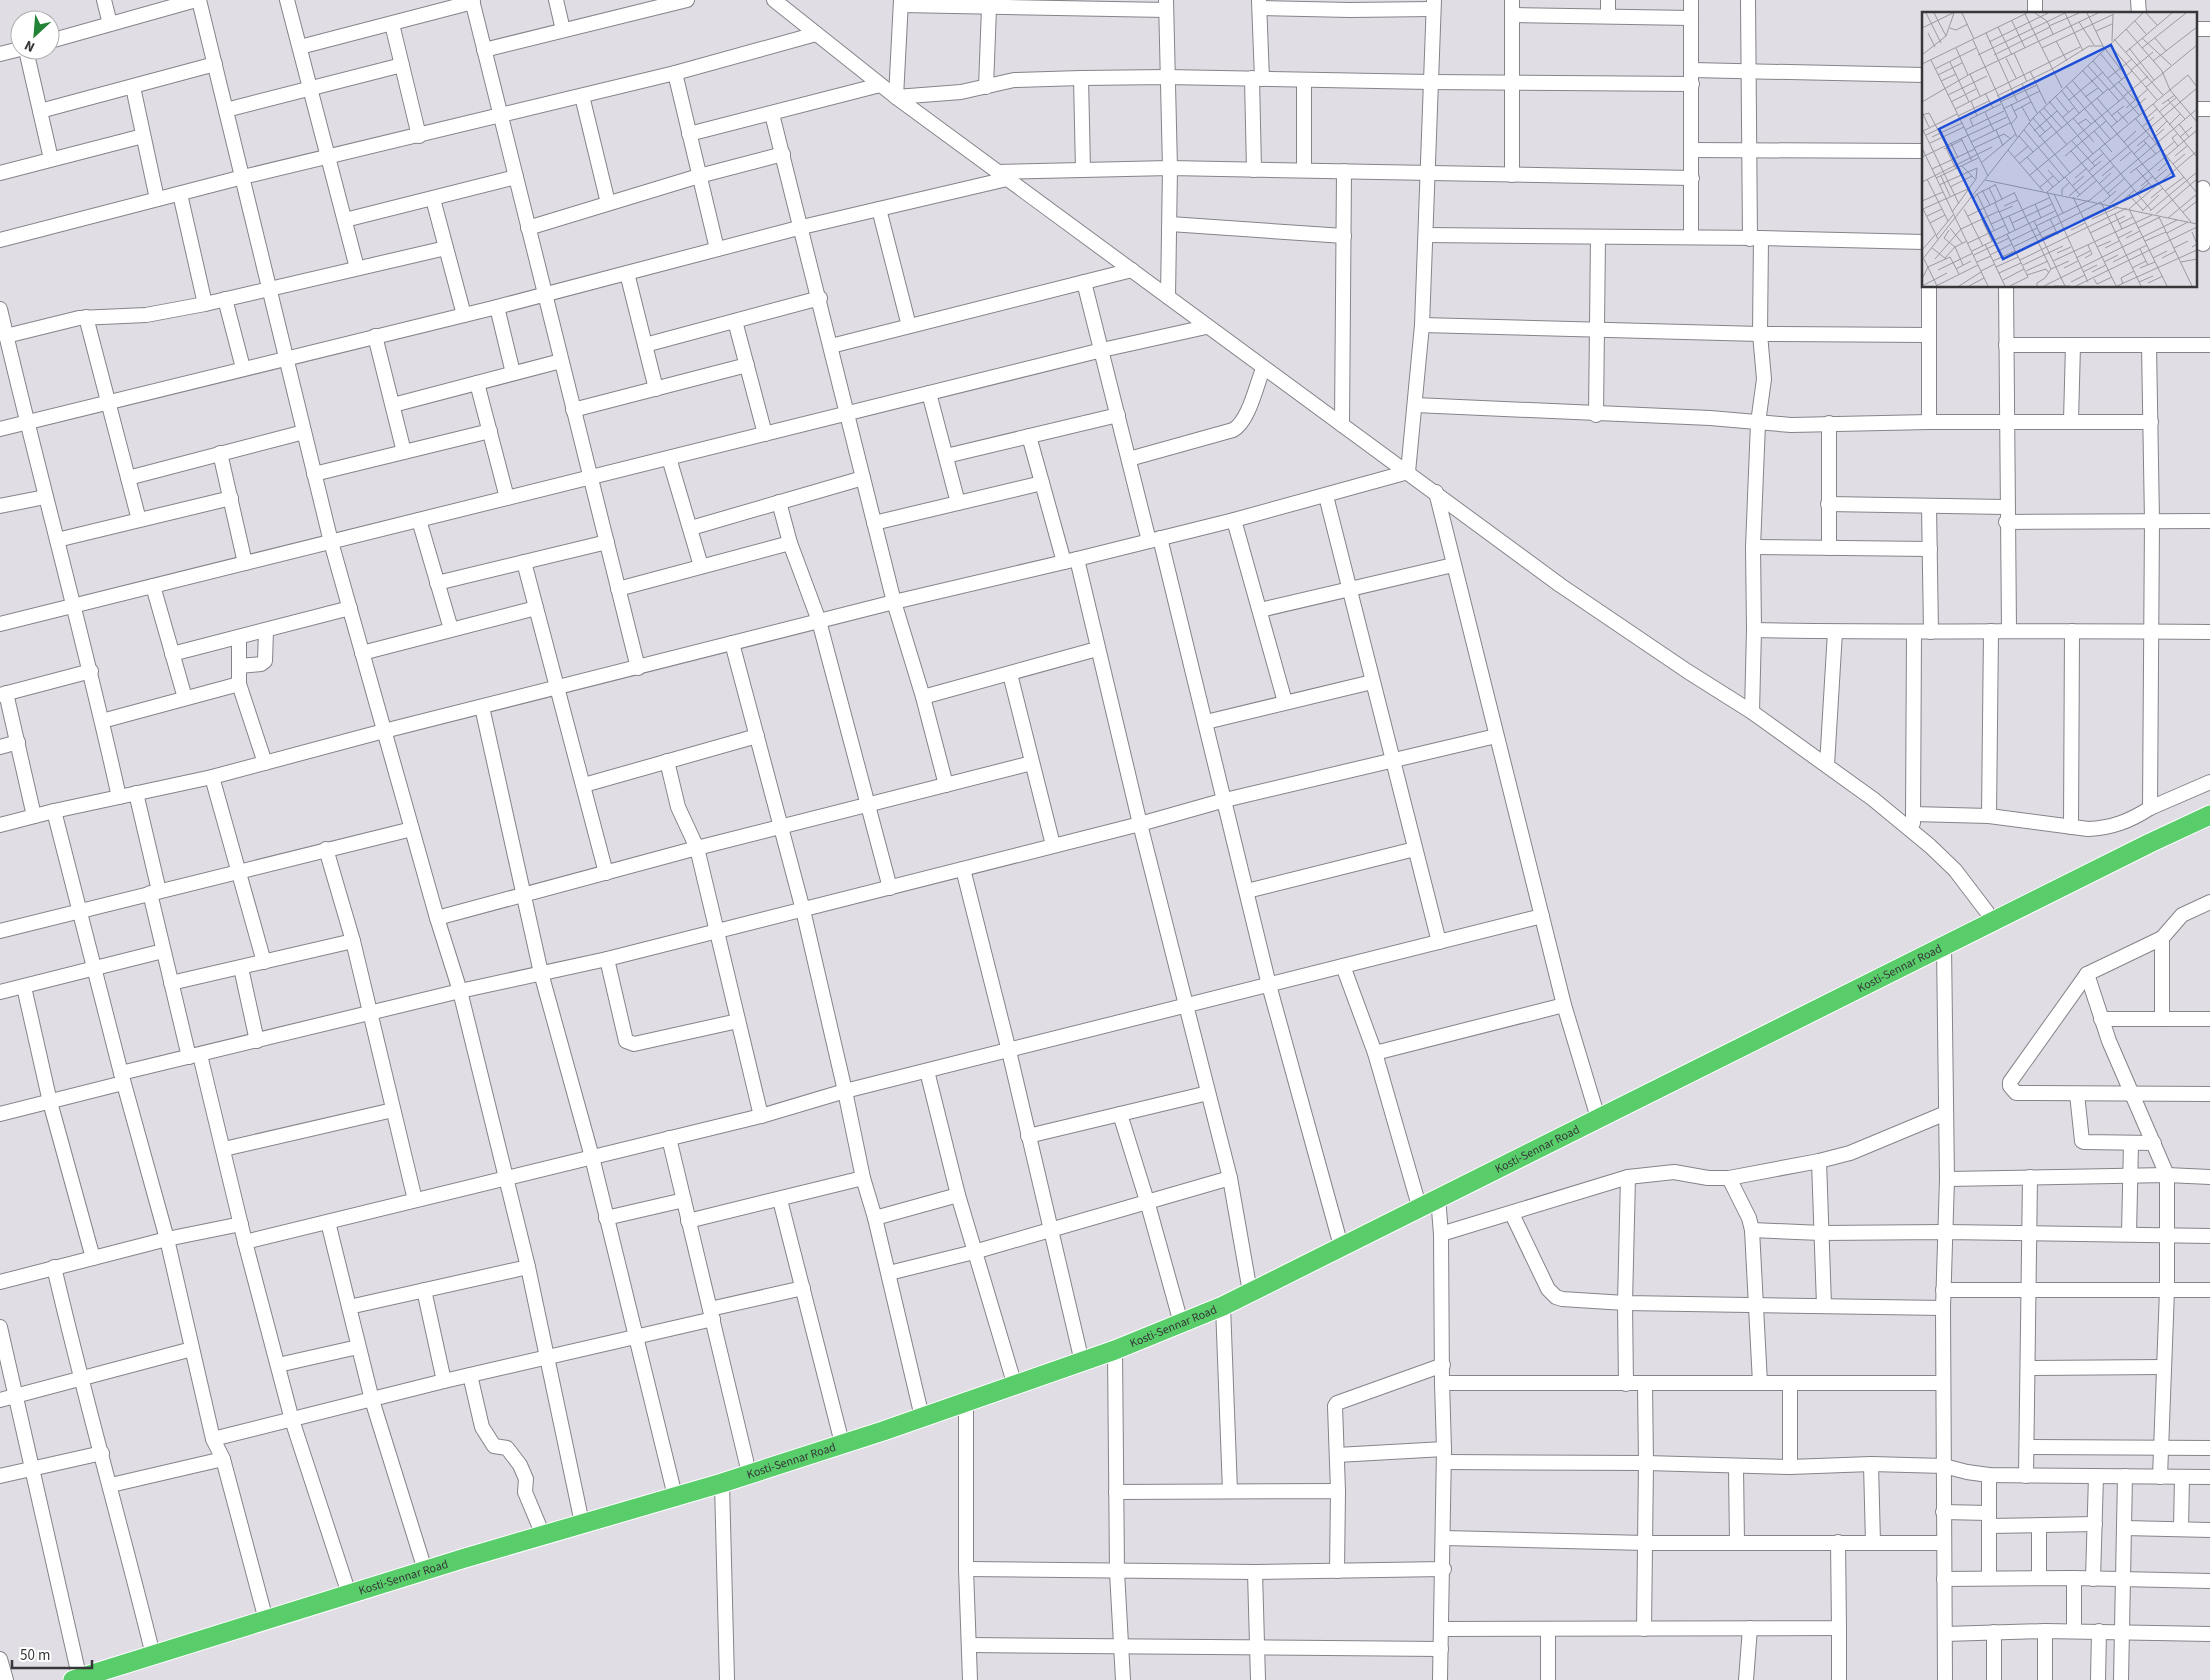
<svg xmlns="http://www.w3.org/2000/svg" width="2210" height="1680" viewBox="0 0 2210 1680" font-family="'Source Sans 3',sans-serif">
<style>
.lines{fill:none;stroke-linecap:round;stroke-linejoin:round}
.minor-casing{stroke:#86838a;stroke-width:16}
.highway-casing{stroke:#fff;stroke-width:21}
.minor{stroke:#fff;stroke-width:14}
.highway{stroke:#58cd6a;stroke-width:19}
.labels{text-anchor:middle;stroke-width:5;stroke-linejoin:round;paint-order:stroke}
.street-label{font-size:12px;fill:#373639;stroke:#fff}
.inset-road{fill:none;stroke:#9c9aa0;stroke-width:1}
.view{fill:#1d4ed8;fill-opacity:0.15;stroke:#1d4ed8;stroke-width:2.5}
.inset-edge{fill:none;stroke:#373639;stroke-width:2.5}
</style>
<rect width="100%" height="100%" fill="#e0dde5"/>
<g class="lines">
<defs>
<g id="minor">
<polyline points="104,0 110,24"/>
<polyline points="199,0 331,542 437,918 460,991 528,1267 582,1523"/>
<polyline points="287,0 357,268"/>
<polyline points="472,0 638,668"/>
<polyline points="556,0 563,30"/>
<polyline points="774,0 896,97 1560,585 1687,671 1752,712 1873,799 1930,846 1955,870 1987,912 1990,923"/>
<polyline points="901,0 896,97 961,92 1014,80 1081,78 1167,77 1430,82 1692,84"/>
<polyline points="1166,0 1170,168 1168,297"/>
<polyline points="1691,0 1691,237"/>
<polyline points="1748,0 1750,239"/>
<polyline points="2138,0 2139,14"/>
<polyline points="1259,1 1262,79"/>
<polyline points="901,5 1166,10"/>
<polyline points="1260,8 1350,10 1433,9"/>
<polyline points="2035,14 2035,0"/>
<polyline points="1512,15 1691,18"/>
<polyline points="1608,16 1608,0"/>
<polyline points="392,24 419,136"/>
<polyline points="2196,29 2210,29"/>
<polyline points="50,41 196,0"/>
<polyline points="300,47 473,2"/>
<polyline points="26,50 51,159"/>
<polyline points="484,50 687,0"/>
<polyline points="0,54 20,49"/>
<polyline points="1692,70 1924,75"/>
<polyline points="675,73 717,249"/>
<polyline points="1081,78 1083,170"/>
<polyline points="1252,78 1254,170"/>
<polyline points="1304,80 1304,170"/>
<polyline points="133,87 157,199"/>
<polyline points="986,87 989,8"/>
<polyline points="582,96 608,203"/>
<polyline points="2196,109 2210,109"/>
<polyline points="226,110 402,65"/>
<polyline points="40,111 215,64"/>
<polyline points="772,114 894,602 923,697 946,785"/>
<polyline points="689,134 880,85"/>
<polyline points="1692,150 1924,151"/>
<polyline points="997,172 1170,168 1692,178"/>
<polyline points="0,173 143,136"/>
<polyline points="1512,175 1512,0"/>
<polyline points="2203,188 2203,244"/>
<polyline points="180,194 205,304"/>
<polyline points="433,199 464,315"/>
<polyline points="879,209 909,326"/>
<polyline points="345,220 516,177"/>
<polyline points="1170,224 1344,236"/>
<polyline points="528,228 699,176 783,154"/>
<polyline points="1426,235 1761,238 1924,242"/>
<polyline points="0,240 243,177 675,73 816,34"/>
<polyline points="627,273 656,389"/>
<polyline points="1084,282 1149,541"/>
<polyline points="1929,286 1929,422"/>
<polyline points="2006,286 2009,630"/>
<polyline points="225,299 243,368"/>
<polyline points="497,307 513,373"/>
<path d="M 0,309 C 38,472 83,634 119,797"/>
<polyline points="86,317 139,520"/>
<polyline points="735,321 765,434"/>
<polyline points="1422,325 1760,334 1928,335"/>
<polyline points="6,336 79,318 146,315 205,304 446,248"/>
<polyline points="375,336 404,452"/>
<polyline points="645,345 820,298"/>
<polyline points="2006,345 2210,345"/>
<polyline points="2149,345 2152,521 2150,808 2210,782"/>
<polyline points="831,346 1132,270"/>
<polyline points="477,383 507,498"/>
<polyline points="929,393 958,503"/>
<polyline points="393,405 561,361"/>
<polyline points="1415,405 1710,418 1791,425 1929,422 2151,422"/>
<polyline points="573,410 747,365"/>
<polyline points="1596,415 1598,237"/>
<polyline points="2071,421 2073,345"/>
<polyline points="1342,425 1344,171"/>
<polyline points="0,429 497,307 802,227 1007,179"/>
<polyline points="1029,436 1064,562"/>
<polyline points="220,453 245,563"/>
<polyline points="946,456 1118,415"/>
<polyline points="669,458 701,566"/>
<path d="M 1129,459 L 1233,430 C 1249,421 1256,386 1263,369"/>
<polyline points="314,474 490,431"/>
<polyline points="128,478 304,432"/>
<polyline points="1436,492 1564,1005 1598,1118"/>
<polyline points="1326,496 1439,942"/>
<polyline points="779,502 790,543 819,621 890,888"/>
<polyline points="1828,504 2006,507"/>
<polyline points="0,506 45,497"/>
<polyline points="1929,506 1931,632"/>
<polyline points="419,520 451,629"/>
<polyline points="1234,520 1285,702"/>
<polyline points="2006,522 2210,521"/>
<polyline points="874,523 1042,483"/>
<polyline points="691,528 863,478"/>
<polyline points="1160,538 1269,985 1341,1246"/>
<polyline points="57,540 231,498"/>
<polyline points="1753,547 1930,549"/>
<polyline points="1829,548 1829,423"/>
<polyline points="1077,559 1140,824 1230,1178 1250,1292"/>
<polyline points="524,562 606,873"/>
<polyline points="437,583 607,542"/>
<polyline points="153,586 185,698"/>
<polyline points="618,589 790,543"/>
<polyline points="1260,610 1453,565"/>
<polyline points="0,624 1102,350 1206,327"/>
<path d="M 1754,630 C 1906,633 2058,630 2210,632"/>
<polyline points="239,637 239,684 265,763"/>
<polyline points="732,643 803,910 845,1091 863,1178 875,1218 922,1417"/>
<polyline points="362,653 536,608"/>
<polyline points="172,654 350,608"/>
<polyline points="240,666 261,664 265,661 266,630"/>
<polyline points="1010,674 1053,845"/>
<polyline points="6,693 34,816"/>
<polyline points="0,695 91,671"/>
<polyline points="923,697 1097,649"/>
<polyline points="482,707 541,973 592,1157 675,1496"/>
<polyline points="1752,712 1754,630 1753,547 1758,423 1764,379 1760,334 1761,238"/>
<polyline points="102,721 239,684"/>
<polyline points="1206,722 1372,682"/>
<polyline points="0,747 18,742"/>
<polyline points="667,761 678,807 697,848 761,1116"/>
<polyline points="1827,765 1835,632"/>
<polyline points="212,777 264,962"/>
<polyline points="584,785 757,736"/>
<polyline points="136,793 159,891"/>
<polyline points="54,811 121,1073 167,1239 213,1439 223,1459 266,1620"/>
<path d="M 1913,814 L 1989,816 L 2088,829 C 2112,828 2130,821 2150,808"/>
<polyline points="1989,816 1991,631"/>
<polyline points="1913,823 1914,632"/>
<polyline points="0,825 54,811 212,777 384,731 894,602 1077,559 1234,520 1408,472 1422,325 1434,0"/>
<polyline points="2071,827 2072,631"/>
<polyline points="326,849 353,941 415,1200"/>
<polyline points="963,869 1009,1051 1082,1362"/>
<polyline points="1247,891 1415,849"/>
<polyline points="150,893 189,1057"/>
<polyline points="2210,902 2182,915 2162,938 2087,974 2010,1082 2010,1086 2016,1093 2210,1094"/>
<polyline points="437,918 697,848 1032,763"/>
<polyline points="0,931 412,829"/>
<polyline points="1944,946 1947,1179 1943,1308 1945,1680"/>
<polyline points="607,959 626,1041 634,1044 738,1021"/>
<polyline points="1343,966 1375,1053 1419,1206"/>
<polyline points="241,968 257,1041"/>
<polyline points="2087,974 2109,1041 2167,1175 2167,1290 2160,1477"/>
<polyline points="171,983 353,941"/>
<polyline points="24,987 50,1102 93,1258"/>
<polyline points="0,992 163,951"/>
<polyline points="2101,1019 2210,1019"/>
<polyline points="2162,1019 2162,938"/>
<polyline points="1375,1053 1564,1005"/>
<polyline points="200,1055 245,1242 292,1420 349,1594"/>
<polyline points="927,1071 958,1195 1015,1386"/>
<polyline points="121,1073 460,991 607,959 1140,824 1225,800 1496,736"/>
<polyline points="2077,1094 2082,1141 2084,1142 2154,1143"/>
<polyline points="0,1114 123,1083"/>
<polyline points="1120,1114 1147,1201 1181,1323"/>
<polyline points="1028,1136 1208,1093"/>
<polyline points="669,1138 749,1473"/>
<polyline points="224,1149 393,1110"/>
<polyline points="1819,1161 1824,1305"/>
<polyline points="1729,1178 1749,1218 1752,1230 1760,1383"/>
<polyline points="1947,1179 2167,1175 2210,1177"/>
<polyline points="1438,1197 1441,1234 1442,1383 1444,1449 1440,1680"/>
<polyline points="780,1200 842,1443"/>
<polyline points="1512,1214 1548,1289 1556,1297 1562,1299 1625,1303 1943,1308"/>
<polyline points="606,1218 684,1200"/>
<polyline points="875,1218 958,1195"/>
<polyline points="688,1221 863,1178"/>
<polyline points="328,1222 372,1400 425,1570"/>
<polyline points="1752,1230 1821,1233 1945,1232 2210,1236"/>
<polyline points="1441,1234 1628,1177 1674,1172 1708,1178 1729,1178 1819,1161 1850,1153 1946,1113"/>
<polyline points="2129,1234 2131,1143"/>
<polyline points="245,1242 761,1116 845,1091 1542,916"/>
<path d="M 54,1267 C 84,1397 121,1525 153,1655"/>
<polyline points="889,1273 974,1252 1230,1178"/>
<polyline points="0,1282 167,1239 241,1224"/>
<polyline points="424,1290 444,1381"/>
<polyline points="1943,1290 2210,1290"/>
<polyline points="1223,1306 1230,1491"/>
<polyline points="349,1307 528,1267"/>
<polyline points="710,1309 803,1288"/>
<polyline points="0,1327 80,1680"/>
<polyline points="1115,1350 1117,1572 1123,1680"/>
<polyline points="278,1365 358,1347"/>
<polyline points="2029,1368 2164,1367"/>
<polyline points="470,1375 482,1427 494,1446 507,1448 520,1465 526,1479 525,1492 543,1535"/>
<polyline points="1442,1383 1942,1383"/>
<polyline points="1626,1384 1625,1303 1628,1177"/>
<polyline points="0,1400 192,1349"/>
<polyline points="966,1402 966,1569 970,1680"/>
<polyline points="213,1439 444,1381 713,1319"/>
<polyline points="2027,1447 2210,1448"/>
<polyline points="1337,1455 1444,1449"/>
<polyline points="1444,1462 1646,1463 1790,1467 1871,1464 1944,1466 1967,1472 1989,1475 2210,1477"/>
<polyline points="1871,1464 1873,1543"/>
<polyline points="1736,1467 1737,1543"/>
<polyline points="1790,1467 1790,1383"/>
<polyline points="0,1476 102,1453"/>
<polyline points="2026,1476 2030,1177"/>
<polyline points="722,1483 727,1680"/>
<polyline points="111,1485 223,1459"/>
<polyline points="1338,1491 1335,1406 1337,1403 1443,1365"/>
<polyline points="1116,1492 1338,1491 1337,1571"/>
<polyline points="1943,1512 1989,1513"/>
<polyline points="1989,1526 2095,1524"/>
<polyline points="2039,1526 2039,1578"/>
<polyline points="2124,1528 2210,1530"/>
<polyline points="2181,1529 2182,1477"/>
<polyline points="1444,1538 1646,1543 1944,1543"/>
<polyline points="966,1569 1255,1572 1444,1569"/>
<polyline points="1255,1572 1258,1680"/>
<polyline points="1989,1578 1989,1475"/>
<polyline points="2074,1578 2074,1631"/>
<polyline points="1944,1579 2074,1578 2210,1581"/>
<polyline points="2093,1579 2096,1476"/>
<polyline points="1839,1628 1839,1680"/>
<polyline points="1441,1629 1839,1628 1838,1542"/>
<polyline points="1548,1629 1548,1680"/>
<polyline points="1644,1629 1646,1463 1645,1384"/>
<polyline points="2045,1631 2045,1680"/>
<polyline points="1994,1632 1994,1680"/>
<polyline points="1945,1634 2045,1631 2210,1634"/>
<polyline points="970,1645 1441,1649"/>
<polyline points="0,1659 6,1680"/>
<polyline points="1746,1680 1750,1628"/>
<polyline points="2098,1680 2099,1631"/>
<polyline points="2121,1680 2125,1476"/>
</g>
<g id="highway">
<path id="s1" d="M 73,1680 L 465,1558 L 722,1483 L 883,1431 L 1115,1350 L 1223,1306 L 2150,843 L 2210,815"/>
</g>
</defs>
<use href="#minor" class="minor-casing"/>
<use href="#highway" class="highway-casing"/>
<use href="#minor" class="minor"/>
<use href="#highway" class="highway"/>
</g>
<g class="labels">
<g class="street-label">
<text dy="4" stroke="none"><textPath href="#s1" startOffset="1966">Kosti-Sennar Road</textPath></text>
<text dy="4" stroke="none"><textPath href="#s1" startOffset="1561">Kosti-Sennar Road</textPath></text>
<text dy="4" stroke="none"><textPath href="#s1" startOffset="1156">Kosti-Sennar Road</textPath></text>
<text dy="4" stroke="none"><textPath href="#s1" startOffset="751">Kosti-Sennar Road</textPath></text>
<text dy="4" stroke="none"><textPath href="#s1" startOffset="346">Kosti-Sennar Road</textPath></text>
</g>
</g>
<g transform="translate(1922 12)">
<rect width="275" height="275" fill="#e0dde5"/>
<path class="inset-road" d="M 4,1 L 19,31M 12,1 L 24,24M 40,1 L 52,27M 113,1 L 125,9 L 131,22M 143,1 L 161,39M 165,1 L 181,34 L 204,64M 224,1 L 235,13M 103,2 L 140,76M 90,9 L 103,36M 213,9 L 224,22M 157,10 L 172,33M 127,14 L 157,1M 76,15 L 90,43M 0,16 L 31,1M 28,16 L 34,18 L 46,12M 204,17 L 240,59 L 248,78 L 275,110M 174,19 L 190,12M 6,21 L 13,35M 64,21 L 95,89M 220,26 L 249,53M 233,26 L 244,39M 192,27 L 241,83M 51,28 L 95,125M 134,29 L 145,49M 190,29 L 191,3M 67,30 L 126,1M 187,32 L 235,88M 34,36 L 46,63M 120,36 L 192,2M 207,36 L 232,68M 220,36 L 264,1M 204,40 L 250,1M 92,41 L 105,70M 178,41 L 200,68M 0,43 L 24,24 L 32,1M 56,43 L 143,1M 72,43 L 128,15M 84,46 L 94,66M 9,48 L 66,164M 171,49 L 217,103M 231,49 L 275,15M 28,50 L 47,90M 0,52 L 105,1M 166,54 L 197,89M 13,57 L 54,36M 160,58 L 181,81M 209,58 L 231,40M 108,59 L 124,92M 48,62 L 58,84M 16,63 L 40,51M 186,66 L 210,47M 150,68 L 269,210M 19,69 L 34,62M 197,70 L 213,88M 100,72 L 115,101M 144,74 L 188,127M 224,75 L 275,33M 139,78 L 157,101M 187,78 L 210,59M 63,81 L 71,96M 26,83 L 65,64M 75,84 L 130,57 L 167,34 L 181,34M 133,84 L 146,100M 202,84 L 226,64M 163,85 L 176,76M 175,86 L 195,110M 147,88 L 181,60M 246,88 L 263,107M 49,89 L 55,104M 127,89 L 171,142M 0,90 L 48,62 L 176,1M 29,90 L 54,77M 78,90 L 115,73M 89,92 L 92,99 L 109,90M 231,92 L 275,145M 240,92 L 253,83M 100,95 L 108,109M 122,96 L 140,116M 204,96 L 226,77M 33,97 L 158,35M 81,97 L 118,79M 117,99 L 145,133M 195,99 L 206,111M 0,100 L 7,115M 63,100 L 72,119M 237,100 L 255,85M 0,103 L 7,101 L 24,133M 36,104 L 67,89M 189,104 L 202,94M 141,105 L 153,95M 111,106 L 123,120M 151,106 L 172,130M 213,106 L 275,181M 223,107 L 235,97M 107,111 L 148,161M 89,112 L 95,105 L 92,99M 156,112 L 164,107 L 169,112M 257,112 L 267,125M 247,113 L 258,102M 51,114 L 48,107 L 79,92M 189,115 L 224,86M 220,115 L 232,105M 1,118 L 37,192M 43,118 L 82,99M 74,118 L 81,134M 102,118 L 142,166M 1,119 L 35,102M 112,119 L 135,99M 172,119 L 190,140M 234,120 L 245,109M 255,122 L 250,126 L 256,134M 4,123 L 38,107M 97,124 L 111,140M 10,125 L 40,111M 117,125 L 130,114M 258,125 L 270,115M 39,126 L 50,149M 230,127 L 242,117M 150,129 L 173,154M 222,129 L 234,142M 49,130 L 88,111M 202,130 L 214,119M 8,131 L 42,115M 29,131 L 36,146M 215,134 L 227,124M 0,136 L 66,274M 24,136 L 34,157M 52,136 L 82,122 L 89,127M 177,136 L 229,198M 22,137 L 40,128M 86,138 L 121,179M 149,139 L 188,184M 240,140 L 252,130M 212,142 L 224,131M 143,144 L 184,109M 253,144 L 265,134M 0,145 L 85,105M 93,145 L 106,134M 105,145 L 131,175M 198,149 L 210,139M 59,151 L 94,122M 98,151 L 186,77M 170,151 L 182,141M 251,152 L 263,142M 40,154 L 53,167M 214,156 L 231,176M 10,157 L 53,137M 126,158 L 137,170M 167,159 L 179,149M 236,159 L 248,148M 208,161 L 239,138M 108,163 L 202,85M 19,164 L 28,184M 180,164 L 192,154M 143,165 L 158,183M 14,166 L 56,146M 153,166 L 165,156M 5,167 L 26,209M 233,167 L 245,157M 63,168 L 275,212M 0,170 L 70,135M 73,172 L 80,187M 177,172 L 189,161M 17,173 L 55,156 L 54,167 L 30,200M 150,174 L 162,164M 219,174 L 231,164M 28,175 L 50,164M 118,175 L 131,164M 67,176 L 74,190M 60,178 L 68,193M 243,179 L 262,165M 92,180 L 107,212M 186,181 L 203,166M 215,181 L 227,171M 55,182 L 73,173M 132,182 L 141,201M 140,183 L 140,177 L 147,171M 207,183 L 221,198M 147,184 L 275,76M 151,185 L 194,274M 155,185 L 175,168M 52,186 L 55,182 L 72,218M 229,186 L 241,176M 168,188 L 275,97M 0,189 L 21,180M 181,190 L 194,179M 73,191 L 87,221M 113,192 L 119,206M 188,192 L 275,118M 195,193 L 213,178M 82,194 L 96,188M 1,197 L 48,176M 1,197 L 16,227M 42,197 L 61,234M 220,199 L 237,183M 228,199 L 275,160M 77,200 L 91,194M 261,200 L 275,189M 193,202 L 200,217M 234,202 L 275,167M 5,204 L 20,197M 46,204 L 92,181M 87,204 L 93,218M 237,205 L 270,274M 246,206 L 275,182M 128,207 L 136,223M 161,207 L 182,197M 170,207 L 196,195M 60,208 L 70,229M 112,209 L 143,274M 8,211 L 23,203M 90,211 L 130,192M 107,211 L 129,257M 69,212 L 127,186M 197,212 L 211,205M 114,214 L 168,188M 28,216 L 40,231M 216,216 L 238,205M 27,218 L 22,226 L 33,235 L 41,253M 149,218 L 163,211M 270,220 L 275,232 L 270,235M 118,221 L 179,190 L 219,274M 168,221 L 203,204M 245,221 L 266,210M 85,222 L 106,265 L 88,274M 14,224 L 31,203M 120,226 L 134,220M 196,226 L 210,219M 204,226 L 218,219M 88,229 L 115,216M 223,229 L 244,220M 46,231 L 84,213M 63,232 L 83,274M 91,235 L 118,222M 175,235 L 189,229M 10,236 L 24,247M 183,236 L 197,229M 252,236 L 266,229M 218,237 L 226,253M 0,238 L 13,223M 50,239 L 133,199M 95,241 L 119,229M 135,241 L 149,235M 52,243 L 87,226M 68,243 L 90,232M 23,246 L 33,235 L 45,229M 154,246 L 168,239M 163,246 L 170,242 L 166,233M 231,246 L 245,239M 240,246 L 254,239M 2,247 L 15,274M 13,247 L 39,217 L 77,199M 0,248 L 111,106 L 221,1M 98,248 L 205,196M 71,249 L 93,239M 131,249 L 230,203M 55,250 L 69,244M 182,250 L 196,243M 191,250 L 225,233M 259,250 L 275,247M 101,253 L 141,234M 74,255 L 96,245M 142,256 L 156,249M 210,256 L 224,249M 218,256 L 233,250M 34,257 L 49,249M 16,258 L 51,241M 59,259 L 73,252M 104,259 L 126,249M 161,260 L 175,253M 170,260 L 184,253M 77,261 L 99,251M 105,263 L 124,257 L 127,261M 1,265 L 6,255 L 28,245 L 37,262M 172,267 L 175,272 L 190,265M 81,268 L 102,257M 149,270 L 163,263M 166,270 L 125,180 L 266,63 L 275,75M 217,270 L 231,264M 226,271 L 241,264M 201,272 L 199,266 L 212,259M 0,274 L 25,261M 14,274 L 56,253M 37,274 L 59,260M 47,274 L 62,266M 115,274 L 115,271 L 123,266 L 129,257 L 147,249M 122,274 L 255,208M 132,274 L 148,274M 154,274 L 275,215M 195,274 L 275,238M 245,274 L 207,197 L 275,139"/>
<path class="view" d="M 189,33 L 252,164 L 81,247 L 17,117 Z"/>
<rect width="275" height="275" class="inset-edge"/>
</g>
<g transform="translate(35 35) rotate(206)"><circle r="24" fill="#ffffff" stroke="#afafb0"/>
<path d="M0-4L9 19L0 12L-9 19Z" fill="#228336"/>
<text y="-8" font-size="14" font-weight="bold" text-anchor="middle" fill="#373639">N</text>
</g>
<path d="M12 1660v8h80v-8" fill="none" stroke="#373639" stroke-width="2.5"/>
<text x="20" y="1660" font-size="15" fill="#373639" stroke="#ffffff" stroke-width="4" paint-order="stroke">50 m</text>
</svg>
